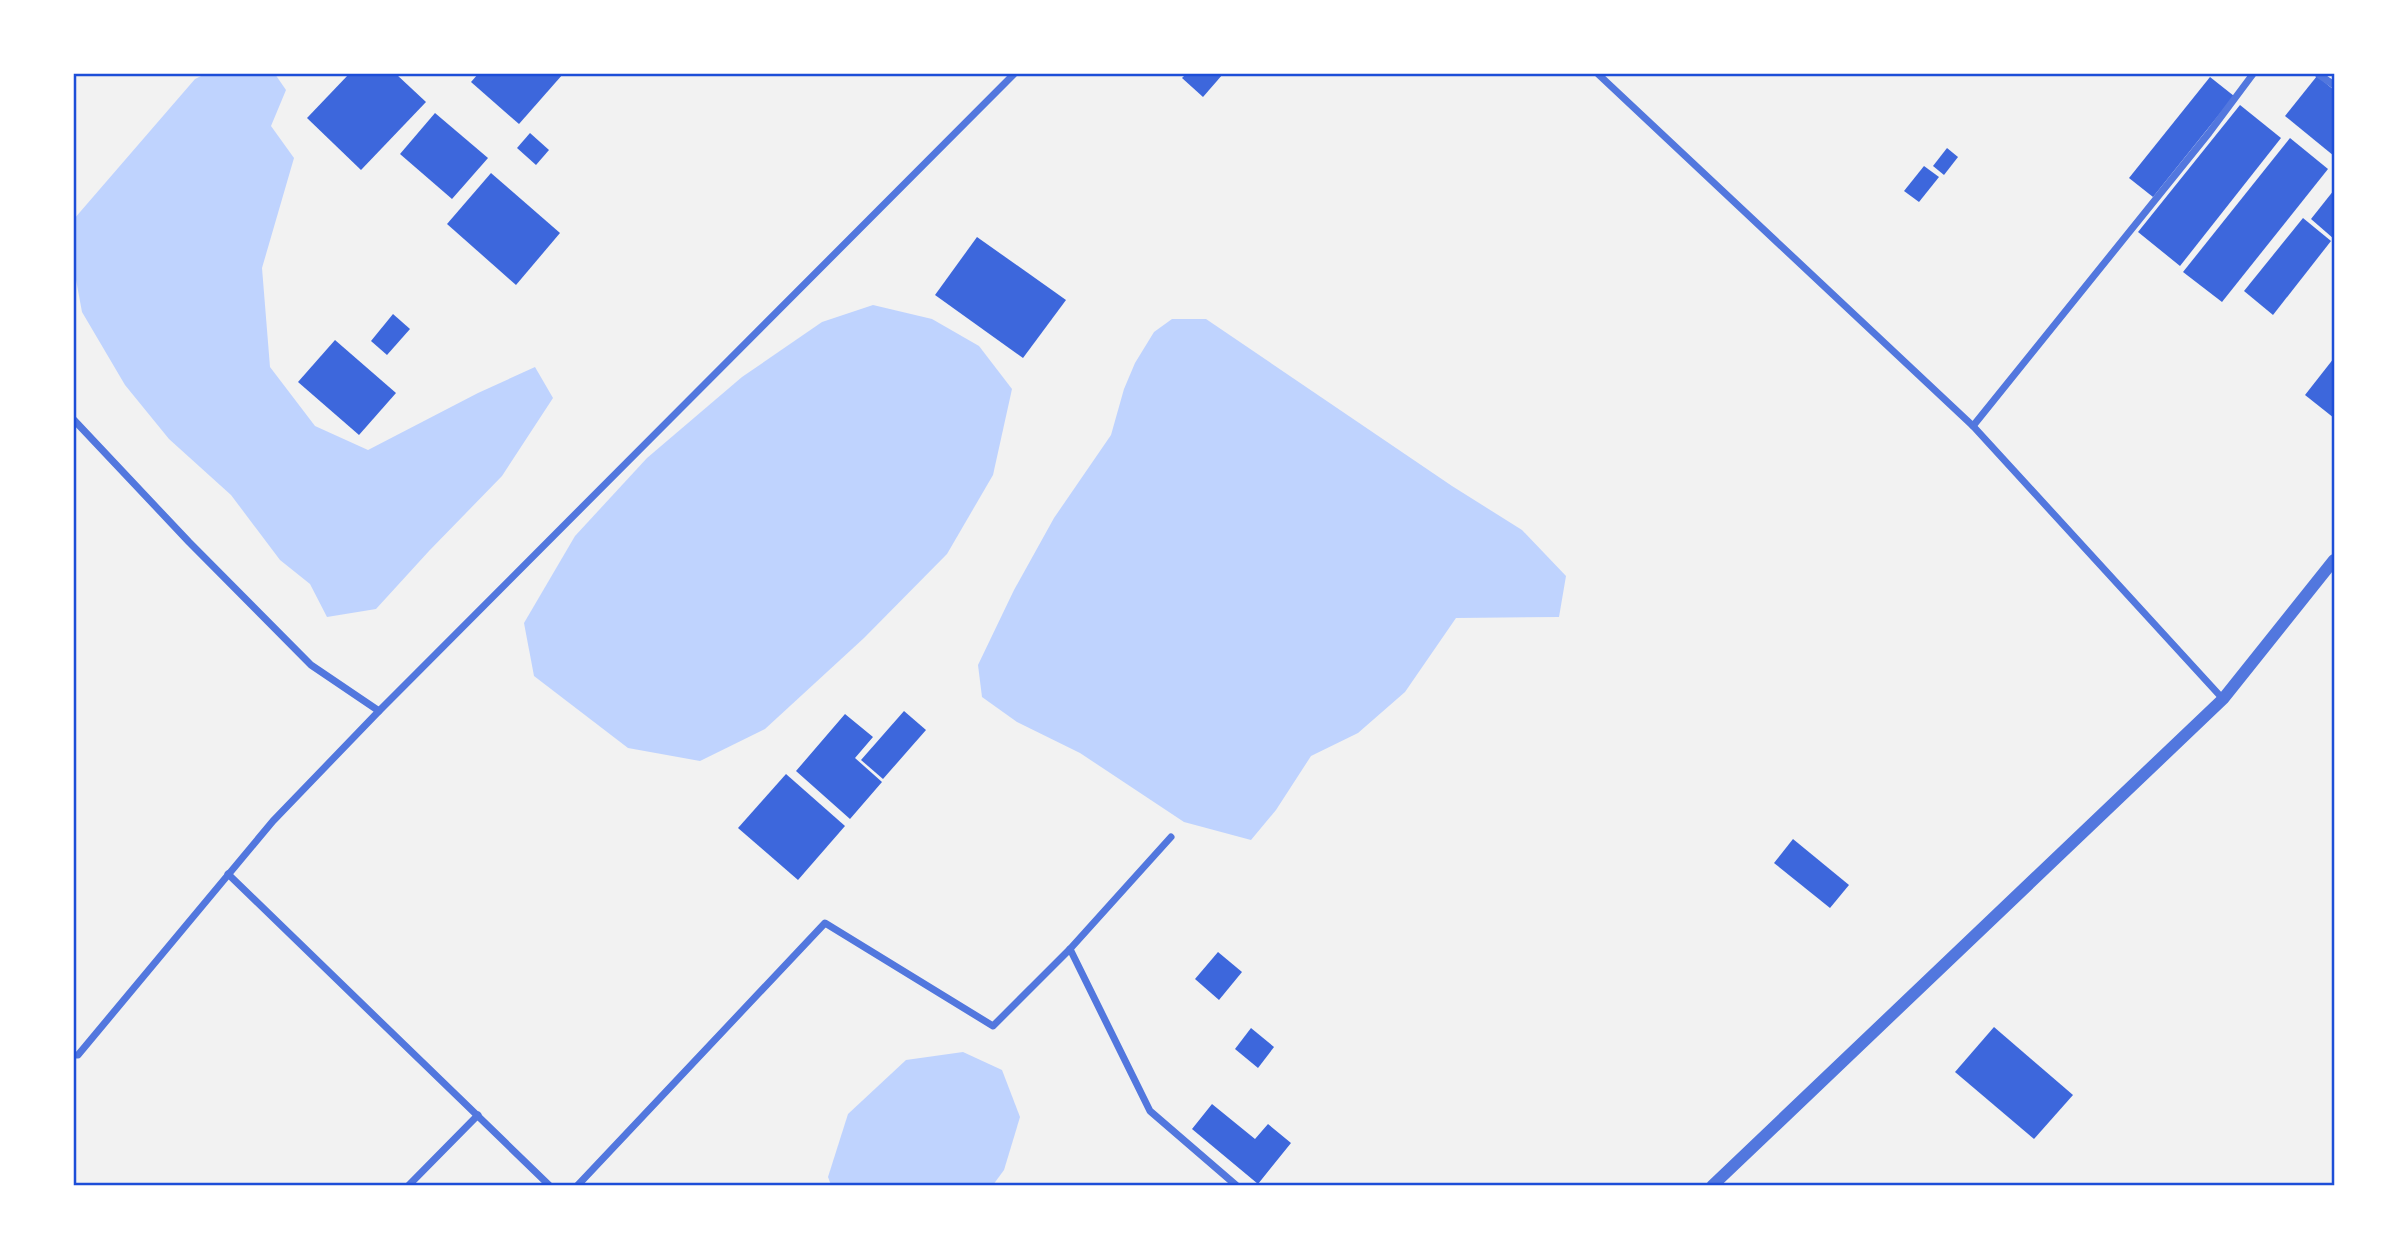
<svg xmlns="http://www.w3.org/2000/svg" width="2408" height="1259" viewBox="0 0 2408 1259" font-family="Raleway,sans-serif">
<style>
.water{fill:#bfd3fe}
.building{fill:#3d67dc}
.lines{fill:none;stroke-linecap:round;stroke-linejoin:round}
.minor{stroke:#5277de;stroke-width:7}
.tertiary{stroke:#5277de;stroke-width:12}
.neatline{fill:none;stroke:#1d4ed8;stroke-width:2.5}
</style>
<rect width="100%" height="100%" fill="#f2f2f2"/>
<g class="water">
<polygon points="205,74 275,74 286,90 271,126 294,158 262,268 270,367 315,426 368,450 478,393 535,367 553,398 502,476 429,551 376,609 327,617 310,584 280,560 231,495 169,439 125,385 82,312 74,269 74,219 195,79"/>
<polygon points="873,305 932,319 979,346 1012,389 993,475 947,554 864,638 765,729 700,761 628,748 534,676 524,623 575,536 647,458 742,377 822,322"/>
<polygon points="1172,319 1206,319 1452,486 1522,530 1566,576 1559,617 1456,618 1405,692 1358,733 1311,756 1276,810 1251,840 1184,822 1080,753 1017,722 982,697 978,665 1014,590 1054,518 1111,435 1124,389 1135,363 1154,332"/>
<polygon points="963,1052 1002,1070 1020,1117 1004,1170 993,1185 831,1185 828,1177 848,1114 906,1060"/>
</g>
<g class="building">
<polygon points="349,74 396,74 426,102 361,170 307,118"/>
<polygon points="478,74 563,74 519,124 471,82"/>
<polygon points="1186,74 1223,74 1203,97 1182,78"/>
<polygon points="2317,76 2334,90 2334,156 2285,116"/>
<polygon points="2210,77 2234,96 2153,197 2129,178"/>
<polygon points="2240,105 2281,138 2180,266 2138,232"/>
<polygon points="435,113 488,158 452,199 400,154"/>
<polygon points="530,133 549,150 536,165 517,148"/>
<polygon points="2290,138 2328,169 2222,302 2183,272"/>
<polygon points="1947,148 1958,157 1944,175 1933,166"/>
<polygon points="1924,166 1939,177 1919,202 1904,191"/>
<polygon points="491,173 560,233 516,285 447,224"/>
<polygon points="2334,190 2334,239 2311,219"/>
<polygon points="2303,218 2331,241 2273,315 2244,291"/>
<polygon points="977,237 1066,300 1023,358 935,295"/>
<polygon points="393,314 410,329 387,355 371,341"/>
<polygon points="335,340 396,393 359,435 298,382"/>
<polygon points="2334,358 2334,418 2305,395"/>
<polygon points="904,711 926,730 883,779 861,760"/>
<polygon points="845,714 873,737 855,758 882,782 850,819 796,771"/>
<polygon points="786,774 845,826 798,880 738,828"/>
<polygon points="1793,839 1849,885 1830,908 1774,863"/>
<polygon points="1218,952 1242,972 1219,1000 1195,979"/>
<polygon points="1994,1027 2073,1095 2034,1139 1955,1072"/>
<polygon points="1251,1028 1274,1047 1258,1068 1235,1049"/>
<polygon points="1212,1104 1255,1139 1268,1124 1291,1143 1258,1184 1192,1129"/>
</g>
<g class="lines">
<g class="minor">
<polyline points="1598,74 1973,426 2223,699"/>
<polyline points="2318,74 2334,85"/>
<polyline points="74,420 189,542 311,665 379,711"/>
<polyline points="1973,426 2209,133 2253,74"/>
<polyline points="228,874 550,1186"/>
<polyline points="1070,949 1150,1111 1237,1186"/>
<polyline points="74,1055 78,1055 273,821 379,711 1014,74"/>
<polyline points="408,1186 478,1115"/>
<polyline points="577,1186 825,923 993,1026 1070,949 1171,837"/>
</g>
<polyline class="tertiary" points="1712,1186 2223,699 2334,560"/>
</g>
<rect width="2408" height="1259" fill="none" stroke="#ffffff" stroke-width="150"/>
<rect x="75" y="75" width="2258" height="1109" class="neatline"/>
</svg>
